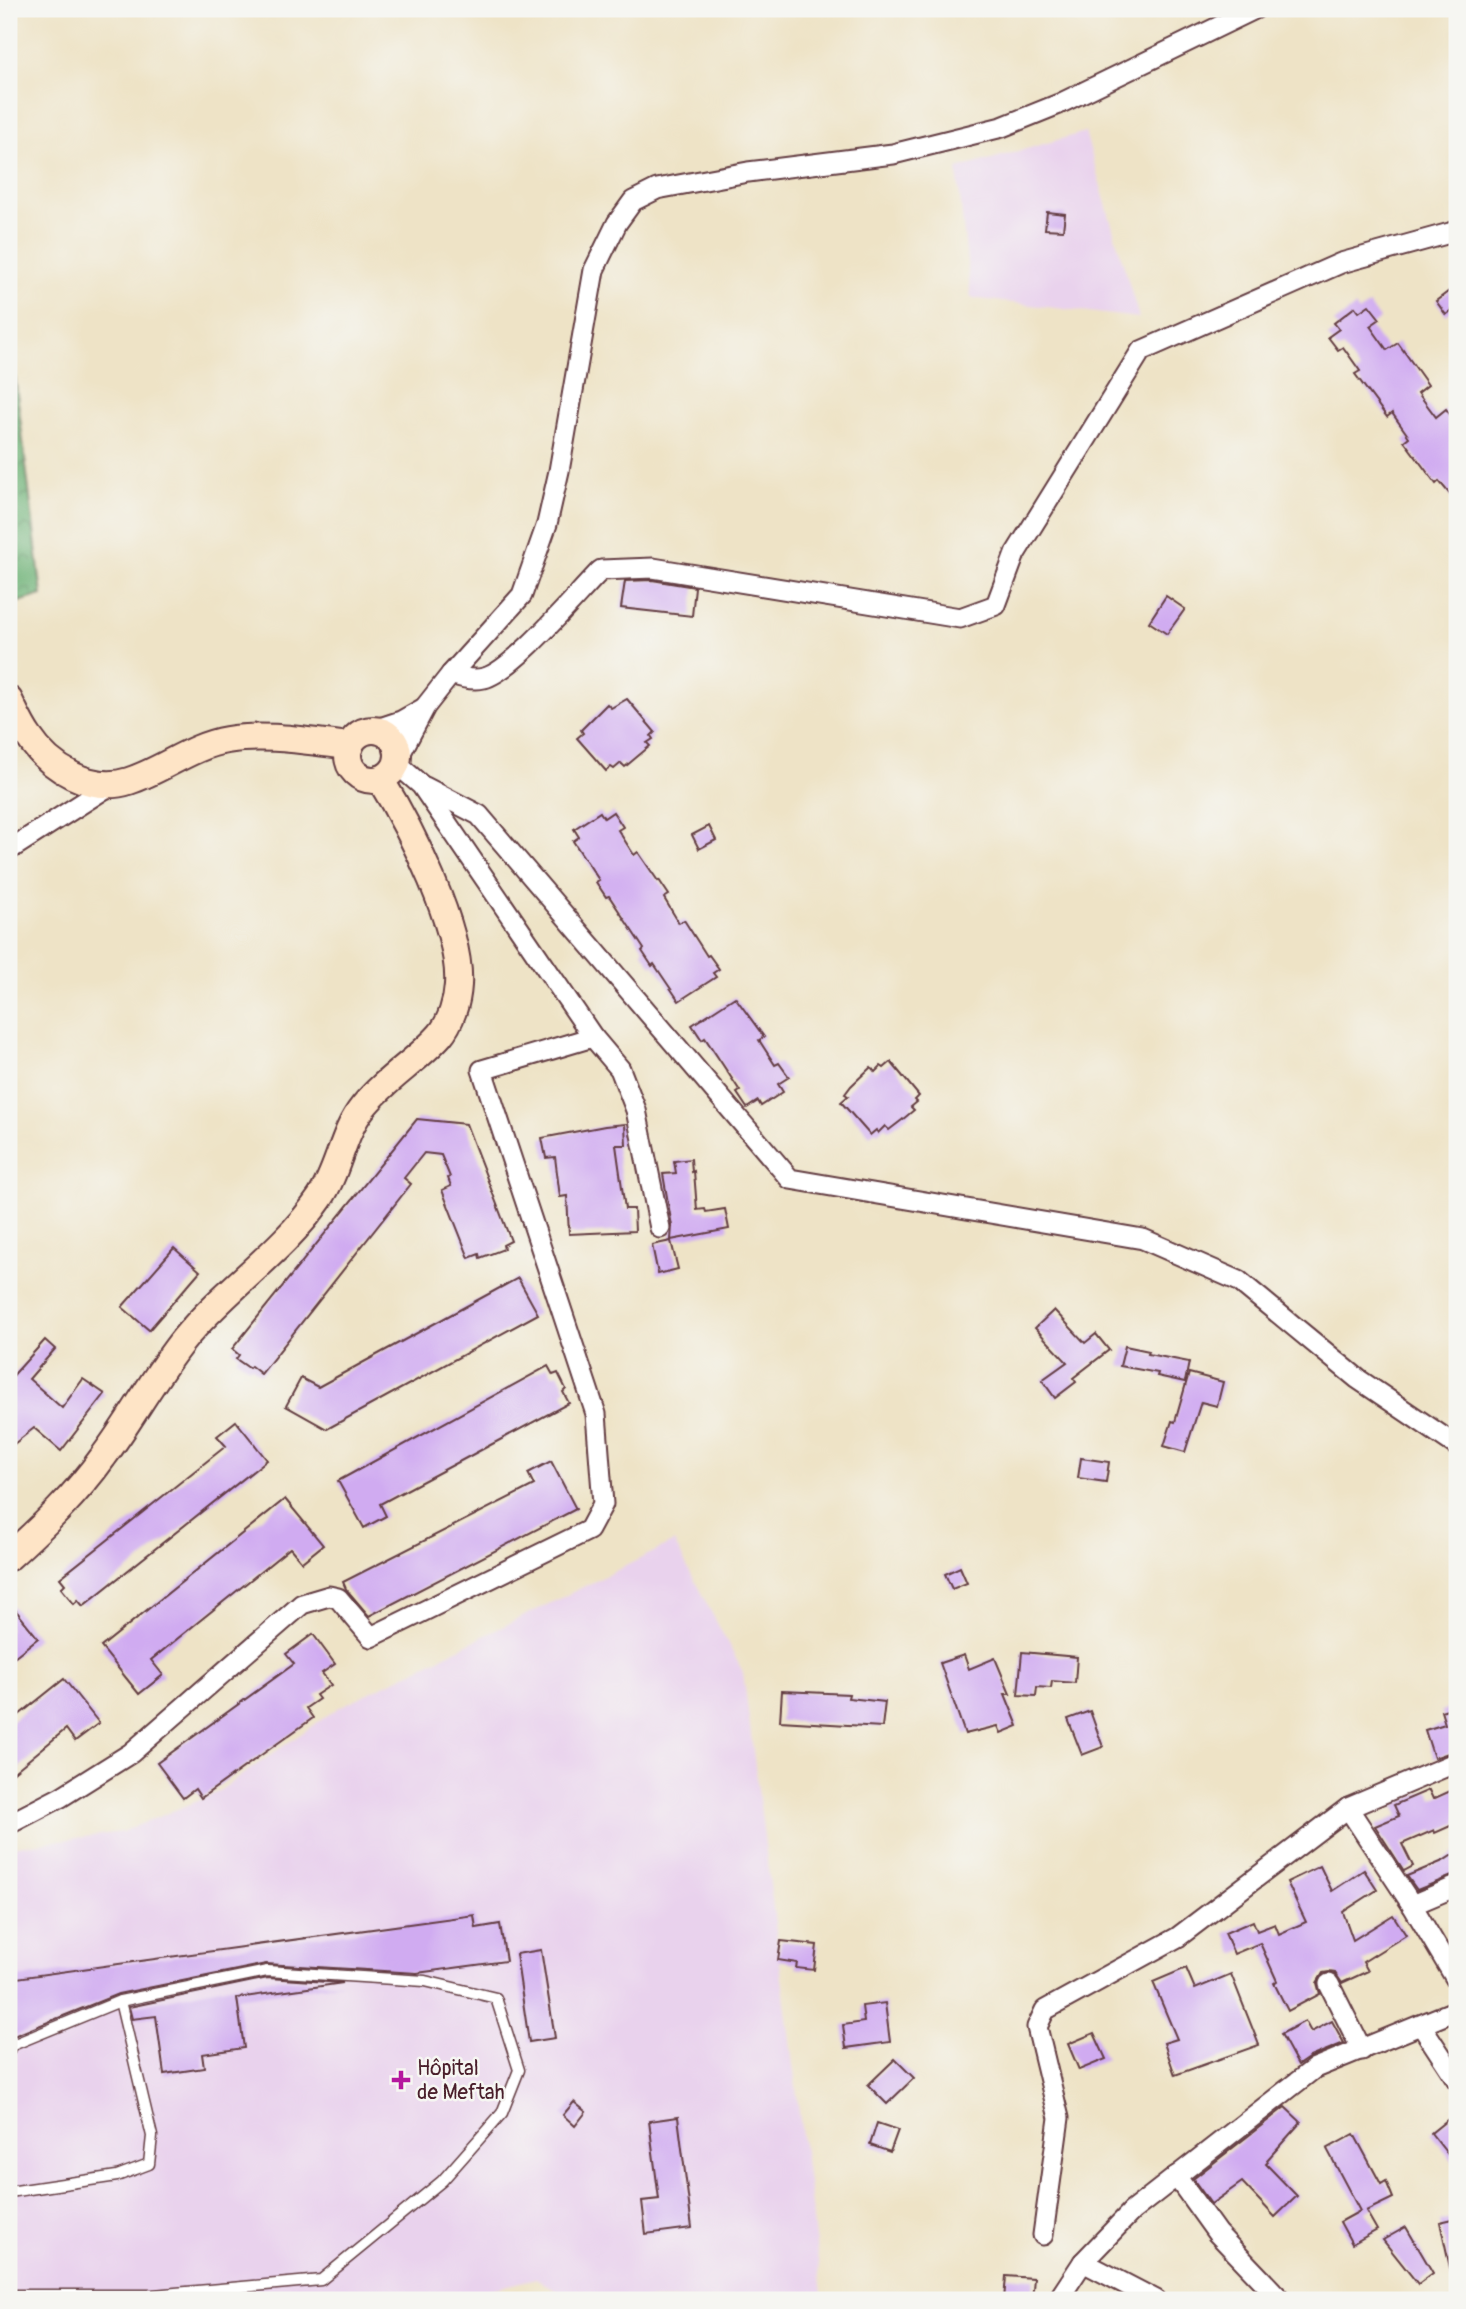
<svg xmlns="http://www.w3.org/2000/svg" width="1466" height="2309" viewBox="0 0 1466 2309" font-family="Pangolin,sans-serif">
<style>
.built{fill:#e9d2ed}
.forest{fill:url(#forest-crowns);stroke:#5c6851;stroke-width:2}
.building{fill:#d0abf1}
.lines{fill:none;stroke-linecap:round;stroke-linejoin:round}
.service-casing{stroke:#633c42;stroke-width:13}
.minor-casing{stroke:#633c42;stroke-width:23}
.secondary-casing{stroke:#633c42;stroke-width:30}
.service{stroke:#fff;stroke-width:10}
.minor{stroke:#fff;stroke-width:19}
.secondary{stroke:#fee4c6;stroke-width:26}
.poi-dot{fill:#b5179e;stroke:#f6f6f2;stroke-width:2.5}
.labels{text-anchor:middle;stroke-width:5;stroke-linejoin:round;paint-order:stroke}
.poi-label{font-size:21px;fill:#4a1f2b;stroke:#f6f6f2;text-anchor:start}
</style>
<defs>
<pattern id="forest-crowns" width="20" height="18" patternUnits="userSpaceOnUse" patternTransform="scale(1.75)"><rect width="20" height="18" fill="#6eb277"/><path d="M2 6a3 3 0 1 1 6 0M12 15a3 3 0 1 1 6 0" fill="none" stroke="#5c9062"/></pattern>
</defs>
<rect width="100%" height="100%" fill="#f6f6f2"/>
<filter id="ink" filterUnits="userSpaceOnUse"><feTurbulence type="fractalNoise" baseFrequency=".0143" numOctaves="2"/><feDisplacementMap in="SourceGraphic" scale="14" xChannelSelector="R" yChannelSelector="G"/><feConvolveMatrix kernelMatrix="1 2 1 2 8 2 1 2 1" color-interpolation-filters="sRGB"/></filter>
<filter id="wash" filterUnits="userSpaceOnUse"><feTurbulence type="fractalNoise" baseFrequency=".00686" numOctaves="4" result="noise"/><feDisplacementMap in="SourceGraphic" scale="28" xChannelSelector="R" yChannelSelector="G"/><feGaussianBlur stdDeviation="1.57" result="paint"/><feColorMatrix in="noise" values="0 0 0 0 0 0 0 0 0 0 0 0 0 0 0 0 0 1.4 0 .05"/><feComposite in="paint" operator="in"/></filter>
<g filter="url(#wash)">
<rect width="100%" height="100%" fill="#eee3c6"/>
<g class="built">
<polygon points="1085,132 1139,318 971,298 957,169"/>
<polygon points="674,1542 743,1672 823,2300 570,2300 536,2278 463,2297 407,2300 9,2300 9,1847 122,1832 216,1793 338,1708"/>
</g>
<polygon class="forest" points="9,345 12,353 42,595 9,605"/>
<g id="blocks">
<g class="building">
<polygon points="1047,212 1065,214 1063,230 1045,229"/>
<polygon points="1457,285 1457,306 1446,315 1436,301"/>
<polygon points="1369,305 1380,319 1370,326 1387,350 1398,343 1428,385 1418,393 1436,417 1446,409 1457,424 1457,503 1439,481 1436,484 1404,441 1409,437 1392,413 1387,417 1355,374 1360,371 1343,347 1338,350 1328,337 1339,329 1334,323 1355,307 1359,312"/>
<polygon points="652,580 695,587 692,616 621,608 625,581"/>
<polygon points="1166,596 1185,609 1167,634 1149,622"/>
<polygon points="627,699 655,732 651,736 653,739 647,743 650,746 638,756 625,767 621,763 614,769 611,767 606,771 577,738 583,733 581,730 607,704 611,708"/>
<polygon points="600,812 604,818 613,812 623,827 618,830 634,855 638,852 658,881 659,880 669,895 664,898 679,923 684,920 707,956 709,955 719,969 713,973 716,977 679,1001 654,964 652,966 642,951 644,949 609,896 606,897 596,882 599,880 573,841 579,837 574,829"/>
<polygon points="709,826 716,840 699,849 692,835"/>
<polygon points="735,997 764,1037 759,1040 775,1065 779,1063 789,1077 778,1084 783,1092 761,1106 758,1101 747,1108 737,1093 740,1091 705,1038 702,1040 692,1025"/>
<polygon points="891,1062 919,1096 915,1100 917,1102 911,1107 914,1110 902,1120 889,1130 885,1126 878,1133 876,1130 870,1135 841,1102 848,1096 845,1094 851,1086 871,1067 875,1072 881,1066 884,1068"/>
<polygon points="417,1119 466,1124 511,1241 503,1245 504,1249 480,1258 479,1254 469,1258 442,1190 451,1186 448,1178 450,1177 441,1155 424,1153 404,1178 411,1184 261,1374 251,1366 249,1368 236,1359 239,1355 232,1349"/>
<polygon points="625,1124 626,1145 616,1145 625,1209 634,1209 635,1231 569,1234 567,1196 560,1197 555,1157 546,1158 542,1138 605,1126"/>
<polygon points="691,1159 692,1172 694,1171 697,1210 705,1209 706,1212 725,1209 729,1229 671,1240 672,1226 663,1174 676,1173 674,1161"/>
<polygon points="671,1241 678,1269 658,1274 652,1245"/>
<polygon points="174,1248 200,1271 149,1330 122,1307"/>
<polygon points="518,1278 538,1314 327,1429 286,1406 301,1378 318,1387"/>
<polygon points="1054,1310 1085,1343 1096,1334 1109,1350 1073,1378 1076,1382 1055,1398 1042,1380 1067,1362 1035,1328"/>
<polygon points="45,1340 55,1349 29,1379 62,1408 83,1379 105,1394 61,1451 34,1428 9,1448 9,1380"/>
<polygon points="1125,1346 1149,1351 1148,1354 1189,1362 1185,1382 1157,1376 1158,1373 1120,1366"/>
<polygon points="548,1366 553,1375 558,1373 566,1389 563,1392 569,1403 380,1504 386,1516 364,1528 338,1481"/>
<polygon points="1189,1373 1223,1382 1217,1406 1201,1402 1185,1452 1164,1446 1172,1421 1175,1422"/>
<polygon points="236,1421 267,1460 83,1606 78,1600 74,1604 61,1588 65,1584 60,1578 226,1446 217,1436"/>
<polygon points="1081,1458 1109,1462 1106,1482 1078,1478"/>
<polygon points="551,1461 576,1509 369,1616 346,1589 343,1582 534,1485 528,1473"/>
<polygon points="285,1499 323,1545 302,1562 290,1548 151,1660 163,1675 139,1694 101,1647"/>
<polygon points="960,1567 967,1583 952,1589 945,1574"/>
<polygon points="9,1602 38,1638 9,1661"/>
<polygon points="313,1634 335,1664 322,1673 331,1685 316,1695 319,1699 306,1708 313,1718 201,1798 195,1789 183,1798 157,1763 294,1664 286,1654"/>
<polygon points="1022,1652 1077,1657 1075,1683 1052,1681 1051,1688 1037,1687 1036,1696 1018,1695"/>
<polygon points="964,1655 969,1669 995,1658 1010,1694 1005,1694 1018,1726 1001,1733 998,1726 965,1734 940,1663"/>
<polygon points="64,1679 99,1723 75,1741 66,1729 9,1776 9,1723"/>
<polygon points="782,1691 849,1694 848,1698 885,1702 882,1727 780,1721"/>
<polygon points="1457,1706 1457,1750 1434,1758 1425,1730 1445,1724 1441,1711"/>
<polygon points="1090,1711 1103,1747 1082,1755 1068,1719"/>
<polygon points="1457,1788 1457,1823 1435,1833 1434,1830 1402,1844 1413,1866 1404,1871 1375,1826 1399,1816 1394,1805 1429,1790 1433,1799"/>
<polygon points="1457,1852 1457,1874 1417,1890 1407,1876 1443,1861"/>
<polygon points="1320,1866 1332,1891 1364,1870 1377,1890 1343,1912 1353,1940 1393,1915 1406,1935 1363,1962 1368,1971 1342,1983 1335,1973 1329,1972 1323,1973 1317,1983 1320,1994 1288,2011 1274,1983 1277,1981 1260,1943 1234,1954 1225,1933 1253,1921 1257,1931 1275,1924 1279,1934 1306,1922 1287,1882"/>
<polygon points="474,1915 476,1928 500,1924 506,1961 417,1973 266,1964 118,1994 16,2035 9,2036 9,1979"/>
<polygon points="781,1941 817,1945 814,1970 796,1968 797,1963 778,1960"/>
<polygon points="541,1950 555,2038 529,2042 516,1954"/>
<polygon points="1186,1968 1195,1989 1231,1974 1259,2045 1175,2075 1164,2043 1177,2039 1153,1982"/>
<polygon points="268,1978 343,1983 237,1998 244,2048 202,2054 204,2068 164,2074 156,2016 132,2019 129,2007"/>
<polygon points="885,2003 890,2042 846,2048 843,2025 864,2022 862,2006"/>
<polygon points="1305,2021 1311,2032 1332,2021 1344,2043 1310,2057 1298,2065 1281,2034"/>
<polygon points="1094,2033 1106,2059 1079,2070 1068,2044"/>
<polygon points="895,2059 914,2078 887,2104 868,2085"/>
<polygon points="574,2102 586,2112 575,2126 563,2115"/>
<polygon points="1285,2107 1301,2122 1267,2160 1268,2162 1266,2164 1297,2196 1275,2217 1242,2182 1211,2204 1193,2179"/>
<polygon points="1457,2112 1457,2166 1431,2133"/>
<polygon points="678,2117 692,2228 646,2234 642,2201 659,2199 649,2121"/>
<polygon points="877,2123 898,2130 890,2152 870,2145"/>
<polygon points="1354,2134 1381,2184 1386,2181 1393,2198 1366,2211 1377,2230 1352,2244 1340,2222 1360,2211 1327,2149"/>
<polygon points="1457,2218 1457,2271 1451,2272 1440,2222"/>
<polygon points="1406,2227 1433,2273 1418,2284 1383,2240"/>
<polygon points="1006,2276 1034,2278 1032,2300 1004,2300"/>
</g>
</g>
</g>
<g filter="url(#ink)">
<use href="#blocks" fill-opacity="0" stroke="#633c42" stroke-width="2"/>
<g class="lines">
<defs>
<g id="service">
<polyline points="9,2051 10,2046 120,2001 267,1971 425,1981 496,1998 519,2070 502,2113 442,2181 321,2280 153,2295 9,2295"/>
<polyline points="9,2192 117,2176 149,2164 152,2136 120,2001"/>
</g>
<g id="minor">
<path d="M 451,674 C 462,678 473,681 484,678 C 513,671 577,594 601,570 L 653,568 L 960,618 L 996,605 L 1015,554 L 1141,351 L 1341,263 L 1457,231"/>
<polyline points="374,730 401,721 424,708"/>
<polyline points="398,758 425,707 451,674 522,595 547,524 559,471 594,270 617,223 633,201 657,189 748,172 893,154 1002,127 1059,104 1255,9"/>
<polyline points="425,787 479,815 790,1179 1143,1239 1239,1281 1358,1379 1457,1446"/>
<polyline points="9,850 109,786"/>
<polyline points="593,1037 620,1069 636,1110 660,1228"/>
<polyline points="1348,1808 1412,1905 1457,1981"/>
<polyline points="9,1824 61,1797 131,1753 302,1604 329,1596 338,1598 371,1637 589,1530 603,1504 596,1414 482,1070 593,1037 421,785 397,764"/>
<polyline points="1412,1905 1457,1886"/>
<polyline points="1329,1984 1362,2050"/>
<polyline points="1421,2025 1457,2080"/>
<polyline points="1176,2176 1217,2233 1281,2300"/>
<polyline points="1043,2235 1059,2118 1037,2027 1045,2010 1178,1937 1348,1808 1457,1762"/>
<polyline points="1083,2262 1156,2300"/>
<polyline points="1058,2300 1083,2262 1132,2211 1315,2068 1457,2010"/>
</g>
<g id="secondary">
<path d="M 9,700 C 15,712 21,726 29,737 C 50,769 91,793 129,781 C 163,770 191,746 227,740 C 267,733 310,742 350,746"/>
<circle cx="373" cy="755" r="25"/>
<path d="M 9,1557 C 43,1526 76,1495 103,1457 C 132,1419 154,1376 184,1339 C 225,1289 283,1252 320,1198 C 339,1170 342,1133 363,1107 C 385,1079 417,1061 440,1035 C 451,1022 457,1002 458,985 C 462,930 409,826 380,779"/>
</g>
</defs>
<use href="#service" class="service-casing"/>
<use href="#minor" class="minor-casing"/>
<use href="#secondary" class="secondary-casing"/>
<use href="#service" class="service"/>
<use href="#minor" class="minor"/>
<use href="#secondary" class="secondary"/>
</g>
</g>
<path class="poi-dot" d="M397.5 2069.5h7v7h7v7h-7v7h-7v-7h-7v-7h7z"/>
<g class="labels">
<g class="poi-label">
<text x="417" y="2075">Hôpital<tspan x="417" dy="24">de Meftah</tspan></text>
</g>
</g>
<rect width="1466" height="2309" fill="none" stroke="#f6f6f2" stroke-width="35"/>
</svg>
